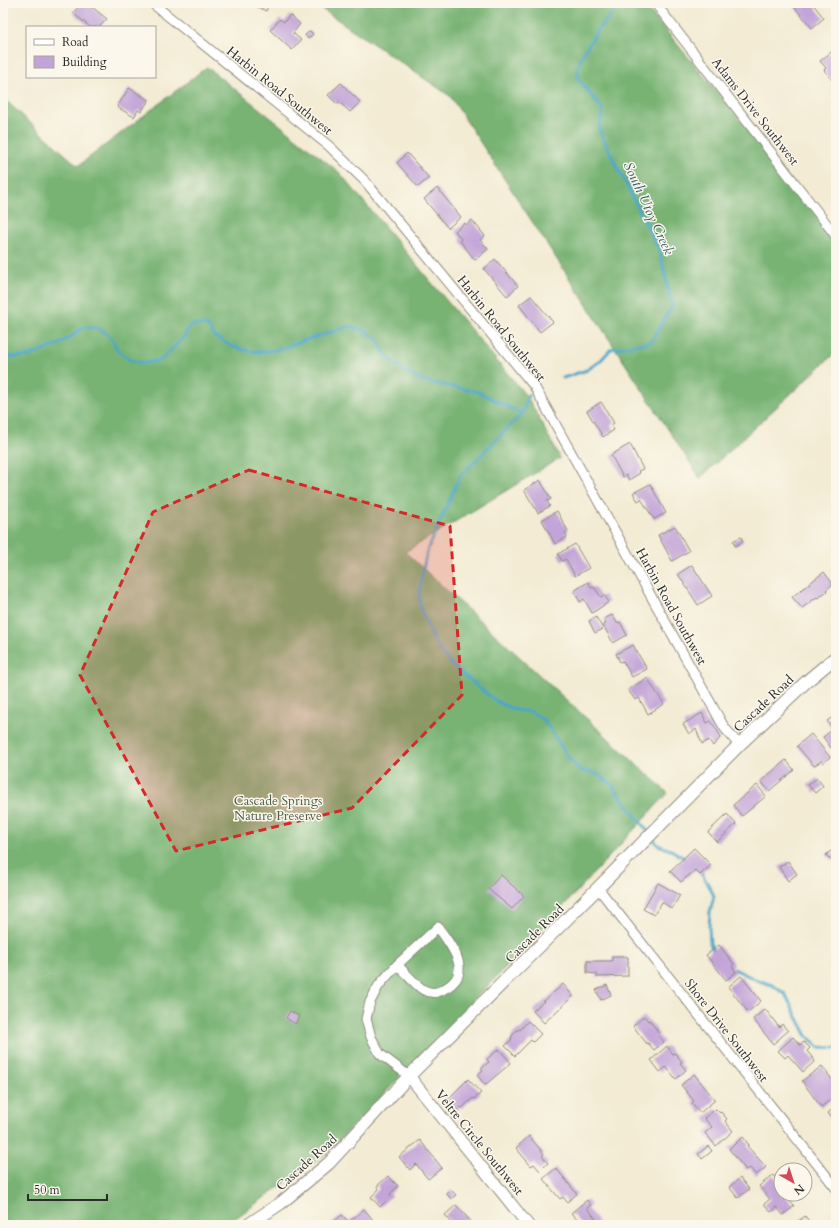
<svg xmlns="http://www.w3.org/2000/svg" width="839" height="1228" viewBox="0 0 839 1228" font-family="Cardo,serif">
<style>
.forest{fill:#78b373;stroke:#526f4f}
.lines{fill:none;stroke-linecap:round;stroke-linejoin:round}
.stream{stroke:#4ca6ca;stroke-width:3}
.building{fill:#c3a4d8}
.minor-casing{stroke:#8f8b7f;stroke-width:11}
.tertiary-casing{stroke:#8f8b7f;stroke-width:13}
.secondary-casing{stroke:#8f8b7f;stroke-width:14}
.minor{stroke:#fff;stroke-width:9}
.tertiary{stroke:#fff;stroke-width:11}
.secondary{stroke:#fff;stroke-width:12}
.marked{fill:#d62828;fill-opacity:0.2;stroke:#d62828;stroke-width:3;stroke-dasharray:8 5;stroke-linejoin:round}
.labels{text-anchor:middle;stroke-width:3;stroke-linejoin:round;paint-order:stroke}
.street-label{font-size:13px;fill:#2b2b2b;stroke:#fbf7ec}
.park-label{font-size:13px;fill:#4b5d46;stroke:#fbf7ec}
.water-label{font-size:14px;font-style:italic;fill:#385c6b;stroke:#fbf7ec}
</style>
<rect width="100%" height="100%" fill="#fbf7ec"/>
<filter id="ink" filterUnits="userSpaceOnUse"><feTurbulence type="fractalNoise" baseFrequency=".025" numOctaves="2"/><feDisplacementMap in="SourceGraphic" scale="8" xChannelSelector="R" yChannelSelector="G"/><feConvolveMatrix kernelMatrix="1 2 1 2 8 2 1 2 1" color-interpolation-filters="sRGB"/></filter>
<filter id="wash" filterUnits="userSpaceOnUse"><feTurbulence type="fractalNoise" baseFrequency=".012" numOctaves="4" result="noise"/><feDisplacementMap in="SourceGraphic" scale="16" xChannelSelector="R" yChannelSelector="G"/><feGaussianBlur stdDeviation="0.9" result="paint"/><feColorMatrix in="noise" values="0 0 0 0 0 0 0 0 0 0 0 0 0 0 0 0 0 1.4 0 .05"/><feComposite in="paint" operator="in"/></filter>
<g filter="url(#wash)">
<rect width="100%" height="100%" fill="#f3ebd3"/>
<g class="forest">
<polygon points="313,3 643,3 836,235 836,352 700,478 450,96"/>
<polygon points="207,67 339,172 528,398 560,458 405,552 668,793 531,941 328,1152 226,1225 3,1225 3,98 78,166"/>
</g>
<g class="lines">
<g class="stream">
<polyline points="3,354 12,357 28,356 43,351 57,345 71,337 83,327 98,328 111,337 118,351 130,360 145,363 161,360 183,338 191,325 207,325 215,337 229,345 244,350 260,352 275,350 350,326 366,331 378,340 385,354 396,365 409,374 423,381 479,392 522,414"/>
<polyline points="563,378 587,370 600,361 611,349 651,342 672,306 660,252 599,130 603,110 578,79 578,66 584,52 600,27 615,10 616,3"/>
<polyline points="529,395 522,414 460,476 428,549 424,564 419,595 421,610 433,639 442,653 452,665 488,695 501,704 516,710 531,712 544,720 570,760 582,771 597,774 610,783 649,833"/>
<polyline points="652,837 658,845 673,851 687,860"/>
<polyline points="700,872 707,882 714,896 710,912 709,927 710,943 714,953"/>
<polyline points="732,968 757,980 772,985 785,994 807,1036 819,1047 836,1048"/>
</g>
</g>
<g id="blocks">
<g class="building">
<polygon points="82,3 85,3 91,8 92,7 107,19 99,27 90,27 73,13"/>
<polygon points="249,3 269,3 266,11"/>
<polygon points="791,3 812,3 824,18 812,28"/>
<polygon points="290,15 300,24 293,33 301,40 292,50 270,30 280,19 284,22"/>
<polygon points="310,31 313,34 308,39 305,35"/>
<polygon points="834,50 836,52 836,79 833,81 824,70 826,68 820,61"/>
<polygon points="341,83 360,102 350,112 339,102 337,104 328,95"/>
<polygon points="129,88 149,100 141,112 138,110 134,117 117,107"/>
<polygon points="407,153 429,178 418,187 397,163"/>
<polygon points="437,188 461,217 448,228 424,199"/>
<polygon points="472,220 485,236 480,240 488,249 475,260 460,241 461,239 455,231 465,223 466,225"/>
<polygon points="495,259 518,286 507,296 484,269"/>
<polygon points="531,296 553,322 540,332 519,305"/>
<polygon points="601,402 614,423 611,425 614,430 603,437 587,411"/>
<polygon points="630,444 643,469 638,471 640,473 629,480 626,475 623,477 611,455"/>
<polygon points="540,480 551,499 547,501 550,506 538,513 524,490"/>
<polygon points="650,484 666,513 654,519 641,499 638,501 633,493"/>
<polygon points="557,511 568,531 565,533 567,537 555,544 542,520"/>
<polygon points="675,526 689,551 672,561 658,535"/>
<polygon points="741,537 743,542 735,546 733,541"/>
<polygon points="575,544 589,568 575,576 566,559 562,561 558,554"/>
<polygon points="692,565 712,596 698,605 678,574"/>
<polygon points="824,572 833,584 826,590 827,591 818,598 817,597 802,608 792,597"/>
<polygon points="588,582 592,588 594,587 601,597 604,595 609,602 592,613 584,599 580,602 574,591"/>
<polygon points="612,615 617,623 620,622 627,635 613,643 603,625 606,624 604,619"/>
<polygon points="596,617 603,629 595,633 589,621"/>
<polygon points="633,645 647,669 632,677 623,661 620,662 616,654"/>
<polygon points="647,678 664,704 648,714 639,698 635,700 628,690"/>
<polygon points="702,713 707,723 711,721 721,737 713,746 709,740 702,744 696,729 689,734 683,724"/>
<polygon points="836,715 836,744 831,748 823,737 833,729 827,721"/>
<polygon points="811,734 830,757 823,763 821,761 814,766 797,746"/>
<polygon points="786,760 794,770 769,791 761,781"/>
<polygon points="817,778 823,786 815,793 808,785"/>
<polygon points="757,785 766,796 742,816 733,805"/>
<polygon points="727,814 736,824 717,842 708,832"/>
<polygon points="694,848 711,865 700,875 695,870 681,882 670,871"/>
<polygon points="831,851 836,856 832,861 826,855"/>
<polygon points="788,861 797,874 788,881 779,867"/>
<polygon points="501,875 524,896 512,909 488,889"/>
<polygon points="658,883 680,895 672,909 662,902 654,915 643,909"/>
<polygon points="719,945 734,964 732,966 736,972 726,980 706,955"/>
<polygon points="612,957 628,957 628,976 597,977 597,974 587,973 587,961 612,961"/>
<polygon points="741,976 761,1001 748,1012 728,987"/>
<polygon points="563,984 573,996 544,1023 533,1011"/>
<polygon points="607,985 611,995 601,1000 596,990"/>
<polygon points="765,1009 779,1027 782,1024 788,1031 773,1044 753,1019"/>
<polygon points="290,1011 299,1016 295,1024 286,1018"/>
<polygon points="644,1016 648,1021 649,1020 657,1030 656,1030 659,1034 658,1035 664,1042 654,1050 648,1043 647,1044 633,1026"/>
<polygon points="528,1021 541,1034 533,1042 531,1040 515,1056 505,1046 512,1039 511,1038 513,1034 519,1029 520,1030"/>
<polygon points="793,1037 800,1045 804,1042 810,1048 807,1051 815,1061 803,1072 788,1055 785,1058 778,1051"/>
<polygon points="667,1046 673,1054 675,1053 682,1062 680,1063 686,1070 676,1079 666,1067 660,1072 651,1060"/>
<polygon points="499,1049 511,1063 485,1085 477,1075 483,1070 481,1068 489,1062 487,1059"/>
<polygon points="822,1066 836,1085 836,1096 821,1107 802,1081"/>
<polygon points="694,1074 715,1100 700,1113 692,1103 694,1101 681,1085"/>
<polygon points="468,1079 481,1093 474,1099 473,1098 462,1108 460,1107 456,1111 446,1101"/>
<polygon points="836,1106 836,1124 828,1113"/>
<polygon points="716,1109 720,1113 721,1112 727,1119 725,1121 733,1131 716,1146 705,1133 712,1127 704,1118"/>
<polygon points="529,1136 544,1154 542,1156 548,1163 540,1171 534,1164 531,1166 516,1148"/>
<polygon points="743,1137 749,1145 747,1146 766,1167 756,1175 750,1168 746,1170 729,1149"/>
<polygon points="420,1140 442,1168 428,1179 416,1164 410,1170 399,1157"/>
<polygon points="708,1146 712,1151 702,1159 698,1154"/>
<polygon points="556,1168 577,1194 567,1202 563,1197 560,1199 543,1179"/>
<polygon points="773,1175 780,1184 777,1186 781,1191 781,1194 784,1194 794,1206 783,1215 777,1207 771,1212 764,1204 770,1199 759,1186"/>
<polygon points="388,1176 398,1186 390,1194 391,1196 380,1207 371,1197 379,1189 377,1186"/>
<polygon points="740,1178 749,1189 738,1198 729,1187"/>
<polygon points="451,1190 456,1195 451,1199 447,1194"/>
<polygon points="587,1200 591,1205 587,1208 597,1220 596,1221 600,1225 582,1225 571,1213"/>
<polygon points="456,1205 474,1225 454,1225 445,1215"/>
<polygon points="364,1209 374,1221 370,1225 330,1225 342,1215 349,1222"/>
<polygon points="805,1216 812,1225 794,1225"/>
</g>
</g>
</g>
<g filter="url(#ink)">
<use href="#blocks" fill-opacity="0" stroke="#8f8b7f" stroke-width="1"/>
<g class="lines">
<defs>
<g id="minor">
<polyline points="152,3 329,146 365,181 534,386 724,727 739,745"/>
<polyline points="655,3 836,236"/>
<polyline points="598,888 836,1188"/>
<path d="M 438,927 C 451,946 475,973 444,989 C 437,993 432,994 424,990 C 417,987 404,971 397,965 Z"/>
<polyline points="397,965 379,985 370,1002 366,1019 371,1037 380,1054 409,1076"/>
</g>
<polyline id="tertiary" points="409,1076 528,1225"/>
<polyline id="secondary" points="248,1225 281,1203 329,1163 409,1076 598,888 739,745 807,681 836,657"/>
</defs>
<use href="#minor" class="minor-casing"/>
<use href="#tertiary" class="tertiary-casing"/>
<use href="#secondary" class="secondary-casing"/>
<use href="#minor" class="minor"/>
<use href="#tertiary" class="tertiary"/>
<use href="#secondary" class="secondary"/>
</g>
</g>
<path class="marked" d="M 249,470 L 450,526 L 462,695 L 352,808 L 176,851 L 80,675 L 153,512 Z"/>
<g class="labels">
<g class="street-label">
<text transform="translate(280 90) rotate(39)" y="5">Harbin Road Southwest</text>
<text transform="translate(756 111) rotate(52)" y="5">Adams Drive Southwest</text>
<text transform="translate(502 328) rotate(51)" y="5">Harbin Road Southwest</text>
<text transform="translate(672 606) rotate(61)" y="5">Harbin Road Southwest</text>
<text transform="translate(763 703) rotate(-43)" y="5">Cascade Road</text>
<text transform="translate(534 933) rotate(-45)" y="5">Cascade Road</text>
<text transform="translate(727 1030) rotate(52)" y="5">Shore Drive Southwest</text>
<text transform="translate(480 1142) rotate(51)" y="5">Veltre Circle Southwest</text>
<text transform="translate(306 1162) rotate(-42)" y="5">Cascade Road</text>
</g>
<g class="park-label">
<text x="278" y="805">Cascade Springs<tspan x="278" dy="15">Nature Preserve</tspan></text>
</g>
<g class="water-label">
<text transform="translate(649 208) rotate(65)" y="5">South Utoy Creek</text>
</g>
</g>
<rect width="839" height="1228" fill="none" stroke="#fbf7ec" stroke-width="16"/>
<rect x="26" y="26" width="130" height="52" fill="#fbf7ec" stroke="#a8a59f"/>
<rect x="34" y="39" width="20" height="6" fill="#ffffff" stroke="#a8a59f"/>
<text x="62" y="46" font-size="12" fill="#2b2b2b">Road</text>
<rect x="34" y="56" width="20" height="12" fill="#c3a4d8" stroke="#a8a59f"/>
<text x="62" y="66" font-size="12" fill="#2b2b2b">Building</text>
<g transform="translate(793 1182) rotate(141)"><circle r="19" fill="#fbf7ec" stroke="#a8a59f"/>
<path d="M0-3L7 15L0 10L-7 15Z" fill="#d1495b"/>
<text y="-6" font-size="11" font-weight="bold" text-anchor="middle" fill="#2b2b2b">N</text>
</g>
<path d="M28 1194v6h79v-6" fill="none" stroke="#2b2b2b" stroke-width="2"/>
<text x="34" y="1194" font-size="12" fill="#2b2b2b" stroke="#fbf7ec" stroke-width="3" paint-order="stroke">50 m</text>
</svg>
